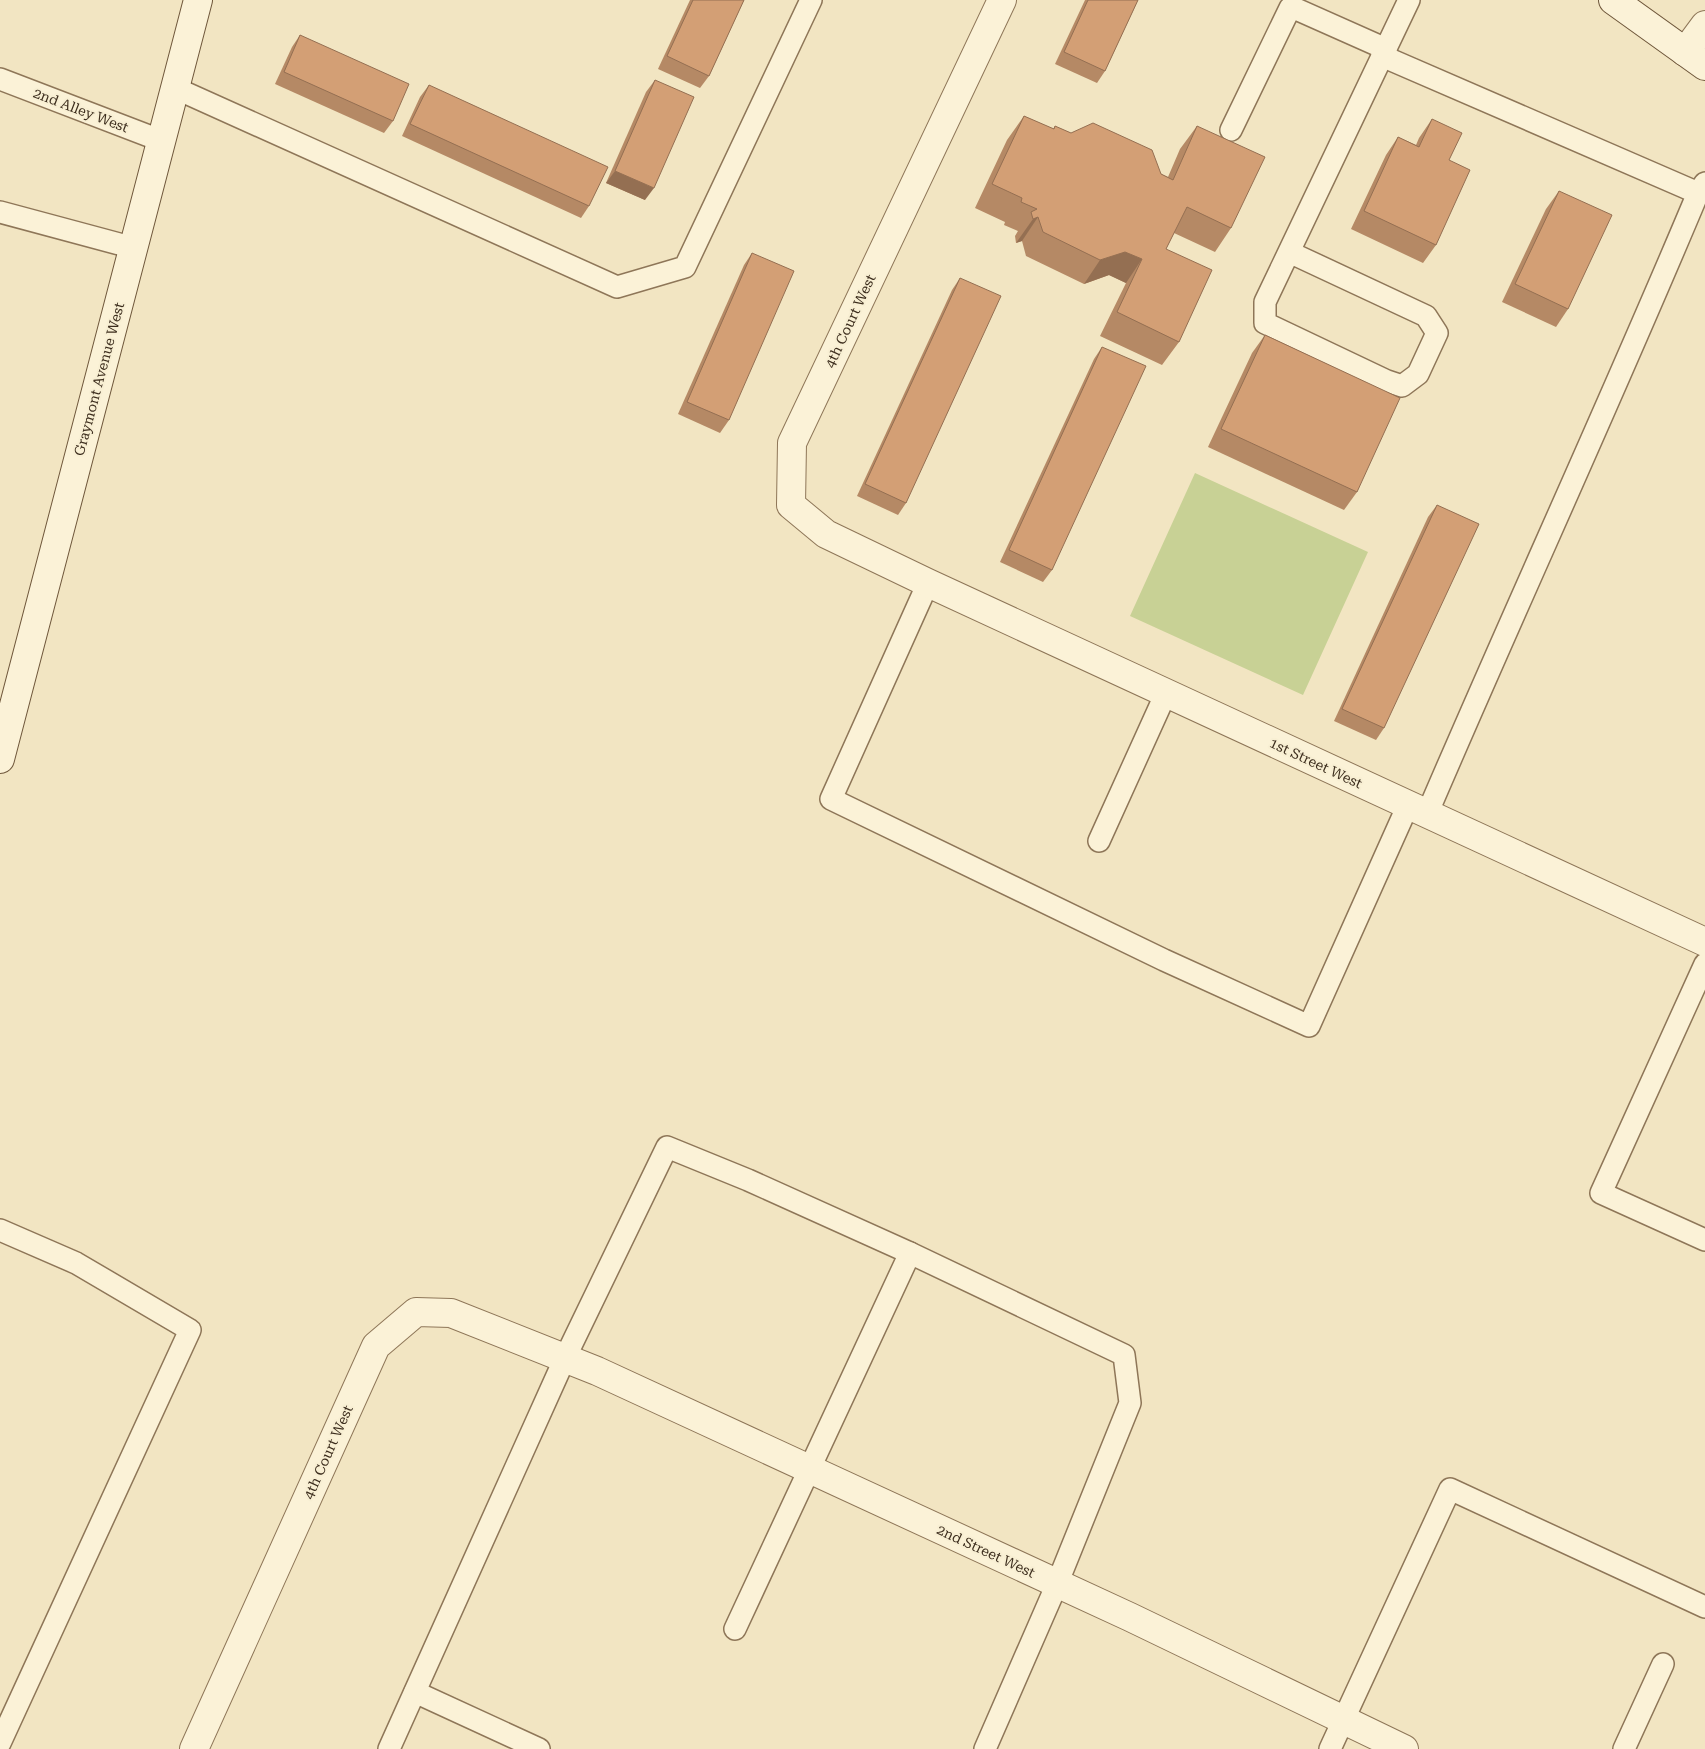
<svg xmlns="http://www.w3.org/2000/svg" width="1705" height="1749" viewBox="0 0 1705 1749" font-family="'Roboto Serif',serif">
<style>
.green{fill:#c8d195}
.lines{fill:none;stroke-linecap:round;stroke-linejoin:round}
.lane-casing{stroke:#8e7658;stroke-width:24}
.street-casing{stroke:#8e7658;stroke-width:30}
.secondary-casing{stroke:#6f573b;stroke-width:30}
.lane{stroke:#fbf2d7;stroke-width:21}
.street{stroke:#fbf2d7;stroke-width:28}
.secondary{stroke:#fbf2d7;stroke-width:28}
.wall{fill:#b58965}
.shaded-wall{fill:#946f52}
.building{fill:#d39f75;stroke:#946f52}
.labels{text-anchor:middle;stroke-width:4;stroke-linejoin:round;paint-order:stroke}
.street-label{font-size:14px;fill:#3c2d1d;stroke:#f8efd3}
</style>
<rect width="100%" height="100%" fill="#f2e5c2"/>
<polygon class="green" points="1195,473 1368,552 1303,695 1130,616"/>
<g class="lines">
<defs>
<g id="lane">
<polyline points="1382,56 1698,193"/>
<polyline points="0,79 162,141"/>
<polyline points="175,88 617,287 685,267 811,0"/>
<polyline points="1231,130 1290,8 1296,9 1386,49"/>
<polyline points="0,212 134,248"/>
<polyline points="1289,252 1426,316 1437,333 1418,374 1402,386 1387,381 1265,323 1265,302 1409,0"/>
<polyline points="928,583 831,799 1164,960 1309,1026 1408,805"/>
<path d="M 1427,814 C 1516,606 1611,401 1698,193 L 1705,183"/>
<polyline points="1099,841 1166,693"/>
<polyline points="1705,964 1601,1193 1705,1240"/>
<polyline points="0,1230 76,1263 190,1330 0,1743"/>
<polyline points="910,1253 1124,1355 1130,1403 1057,1584 985,1749"/>
<polyline points="415,1692 539,1749"/>
<polyline points="389,1749 565,1358 667,1147 748,1180 910,1253 735,1629"/>
<polyline points="1330,1749 1450,1489 1705,1607"/>
<polyline points="1624,1749 1663,1664"/>
</g>
<g id="street">
<polyline points="1002,0 792,443 791,505 826,534 928,583 1705,942"/>
<polyline points="1685,52 1705,25"/>
<polyline points="194,1749 376,1346 416,1312 451,1313 597,1371 1130,1617 1404,1749"/>
</g>
<g id="secondary">
<polyline points="1613,0 1705,66"/>
<polyline points="0,759 198,0"/>
</g>
</defs>
<use href="#lane" class="lane-casing"/>
<use href="#street" class="street-casing"/>
<use href="#secondary" class="secondary-casing"/>
<use href="#lane" class="lane"/>
<use href="#street" class="street"/>
<use href="#secondary" class="secondary"/>
</g>
<g class="wall">
<polygon points="690,0 744,0 709,76 700,88 658,69"/>
<polygon points="1085,0 1138,0 1105,71 1097,83 1055,64"/>
<polygon points="300,35 393,121 384,133 275,84 292,47"/>
<polygon points="655,80 645,200 606,183 646,92"/>
<polygon points="429,85 589,206 581,218 402,136 420,97"/>
<polygon points="1024,116 1053,129 1055,126 1168,177 1180,149 1197,126 1231,228 1215,252 1174,233 1166,249 1179,342 1162,365 1100,336 1126,283 1109,275 1084,284 1026,256 1022,241 1016,243 1015,236 1018,231 1004,225 1005,222 975,208 1007,140"/>
<polygon points="1432,119 1449,160 1436,245 1423,263 1351,229 1386,155 1398,137 1416,145 1419,138"/>
<polygon points="1559,191 1568,309 1556,327 1502,302 1546,209"/>
<polygon points="752,253 729,420 720,433 678,414 744,265"/>
<polygon points="960,278 906,503 898,515 857,496 952,290"/>
<polygon points="1265,335 1357,492 1344,510 1208,447 1252,353"/>
<polygon points="1102,347 1052,570 1043,582 1000,562 1094,359"/>
<polygon points="1437,505 1384,728 1376,740 1334,721 1428,517"/>
</g>
<g class="shaded-wall">
<polygon points="615,171 654,188 645,200 606,183"/>
<polygon points="1038,217 1022,241 1016,243 1033,219"/>
<polygon points="1125,252 1142,259 1126,283 1109,275 1084,284 1100,260"/>
</g>
<g class="building">
<polygon points="693,0 744,0 709,76 667,56"/>
<polygon points="1088,0 1138,0 1105,71 1064,52"/>
<polygon points="300,35 409,84 393,121 284,72"/>
<polygon points="655,80 694,97 654,188 615,171"/>
<polygon points="429,85 608,167 589,206 410,124"/>
<polygon points="1024,116 1054,129 1055,126 1071,133 1093,123 1152,150 1161,174 1173,180 1197,126 1265,157 1231,228 1187,207 1166,249 1212,270 1179,342 1117,312 1142,259 1125,252 1100,260 1043,232 1038,217 1033,219 1031,212 1037,209 1021,202 1022,198 992,184"/>
<polygon points="1432,119 1462,133 1449,160 1470,170 1436,245 1364,211 1398,137 1419,147"/>
<polygon points="1559,191 1612,215 1568,309 1515,284"/>
<polygon points="752,253 794,271 729,420 687,402"/>
<polygon points="960,278 1001,296 906,503 865,484"/>
<polygon points="1265,335 1400,398 1357,492 1221,429"/>
<polygon points="1102,347 1146,366 1052,570 1009,550"/>
<polygon points="1437,505 1479,524 1384,728 1342,709"/>
</g>
<g class="labels">
<g class="street-label">
<text transform="translate(81 110) rotate(21)" y="5">2nd Alley West</text>
<text transform="translate(850 321) rotate(-65)" y="5">4th Court West</text>
<text transform="translate(99 379) rotate(-75)" y="5">Graymont Avenue West</text>
<text transform="translate(1316 763) rotate(25)" y="5">1st Street West</text>
<text transform="translate(328 1452) rotate(-66)" y="5">4th Court West</text>
<text transform="translate(986 1551) rotate(25)" y="5">2nd Street West</text>
</g>
</g>
</svg>
